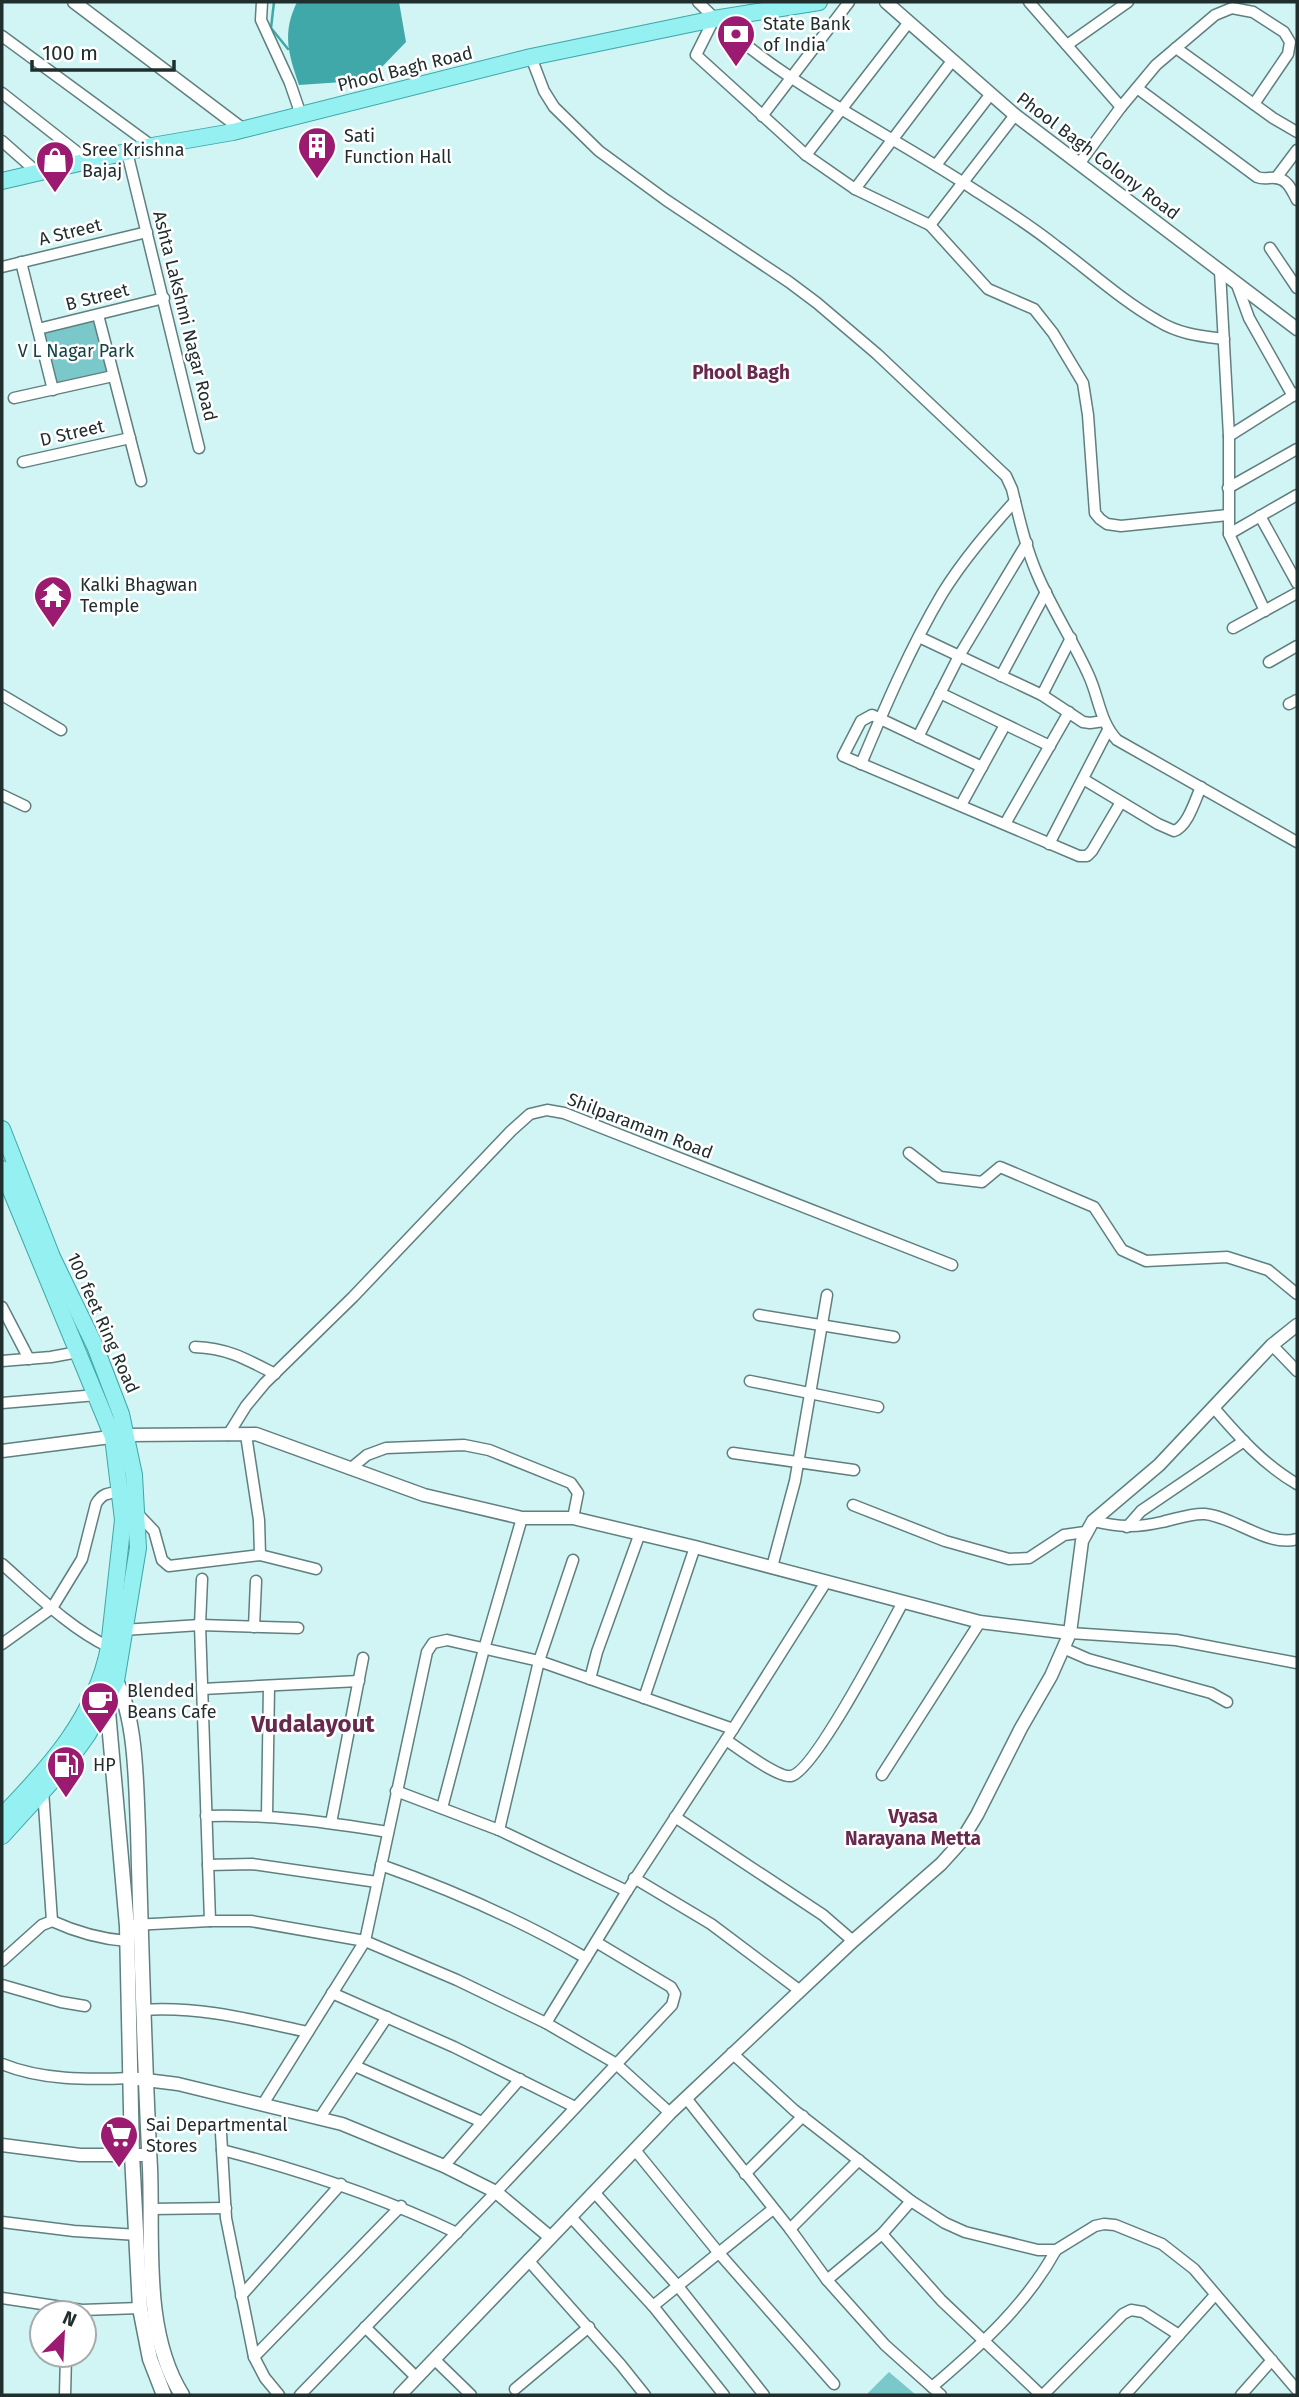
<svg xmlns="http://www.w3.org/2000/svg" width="1299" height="2397" viewBox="0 0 1299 2397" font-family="'Fira Sans',sans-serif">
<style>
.green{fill:#7ac8c9}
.water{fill:#41a8a9}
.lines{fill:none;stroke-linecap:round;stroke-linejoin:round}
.stream{stroke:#41a8a9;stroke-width:2.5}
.minor-casing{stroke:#607f7f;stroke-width:13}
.tertiary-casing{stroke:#607f7f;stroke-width:15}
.secondary-casing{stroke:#607f7f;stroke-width:17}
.primary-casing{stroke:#3ea6a7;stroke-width:18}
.minor{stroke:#fff;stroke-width:10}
.tertiary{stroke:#fff;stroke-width:12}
.secondary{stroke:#fff;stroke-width:14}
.primary{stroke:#94f0f1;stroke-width:16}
.labels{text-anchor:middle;stroke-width:5;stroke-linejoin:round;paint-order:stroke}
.poi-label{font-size:18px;fill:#212e2e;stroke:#fff;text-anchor:start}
.street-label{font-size:18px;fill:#212e2e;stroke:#fff}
.park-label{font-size:18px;fill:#134243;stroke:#fff}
.neighbourhood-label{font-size:19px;font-weight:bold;fill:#67294e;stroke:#fff}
.district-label{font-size:24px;font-weight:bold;fill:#67294e;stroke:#fff}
</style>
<rect width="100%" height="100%" fill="#d1f4f4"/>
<g class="green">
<polygon points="96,319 108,372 56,384 44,331"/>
<polygon points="889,2372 916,2395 866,2395"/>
</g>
<path class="water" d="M 297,2 L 399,2 L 406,42 L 376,73 L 357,81 L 299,85 C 288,53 282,33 297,2 Z"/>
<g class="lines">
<polyline class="stream" points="274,2 271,28 288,49"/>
<defs>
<g id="minor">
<polyline points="262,2 261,20 290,83 301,115"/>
<path d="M 698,2 C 776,82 881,128 973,189 C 1001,207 1030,225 1056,246 C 1090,271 1121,300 1158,321 C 1179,334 1200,336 1224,339"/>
<polyline points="1029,2 1121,107"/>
<polyline points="714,19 696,55 806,155 855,189 930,225 988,289 1034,309 1053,333 1083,383 1088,415 1095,513 1100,519 1107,524 1121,526 1228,515"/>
<polyline points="2,36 152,146"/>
<polyline points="1067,45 1128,2"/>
<polyline points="1176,48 1273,118 1297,132"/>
<path d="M 531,57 L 544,91 L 554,107 L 599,151 L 666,200 L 789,282 L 817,303 L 877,354 L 1006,476 L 1012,489 C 1019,518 1026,549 1038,576 C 1053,611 1074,642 1089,676 C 1099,698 1100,722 1117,740 L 1297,842"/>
<path d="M 1137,88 L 1257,177 C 1265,180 1269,177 1276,178 C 1288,179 1292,191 1297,200"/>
<polyline points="2,93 77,152 92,161"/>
<polyline points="762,116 849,2"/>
<polyline points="2,141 37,172"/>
<polyline points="127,152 199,448"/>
<polyline points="806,155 909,22"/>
<polyline points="1079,164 1121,107 1156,65 1215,15 1232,8 1253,12 1284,32 1290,42 1288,54 1254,104"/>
<polyline points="936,165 990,95"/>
<polyline points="1276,178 1297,150"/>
<polyline points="855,189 952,61"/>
<polyline points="930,225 1015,115"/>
<polyline points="1270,248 1297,288"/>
<polyline points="21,262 53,390"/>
<polyline points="2,267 147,232"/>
<polyline points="1220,271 1229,436 1229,534 1265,611"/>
<polyline points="1236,282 1249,318 1293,396"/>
<polyline points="98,315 141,481"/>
<polyline points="38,329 164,298"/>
<polyline points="14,398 113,376"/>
<polyline points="1229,436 1297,393"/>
<polyline points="23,462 130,438"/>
<polyline points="1228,488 1297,449"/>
<polyline points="1260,516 1297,583"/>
<polyline points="1229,534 1297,495"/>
<polyline points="1233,628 1297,593"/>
<polyline points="919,637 1042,695 1083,722 1090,723 1104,721"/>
<polyline points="1269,662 1297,646"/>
<polyline points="1001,676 1046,592"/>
<polyline points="940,693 1050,746"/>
<polyline points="2,695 61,730"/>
<polyline points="1042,695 1071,638"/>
<polyline points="1289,704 1297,700"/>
<polyline points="918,737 959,656 1027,543"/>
<path d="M 861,764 C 885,707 910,648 942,594 C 963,560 989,530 1015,501"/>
<polyline points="982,767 872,715 861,721 843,756 1079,856 1087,856 1092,851 1121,802"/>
<path d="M 1083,779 L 1158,824 L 1174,831 C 1188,826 1195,800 1201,787"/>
<polyline points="2,795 25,806"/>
<polyline points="961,805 1005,725"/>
<polyline points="1005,824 1069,712"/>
<polyline points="1049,844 1108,730"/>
<polyline points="909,1153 940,1177 982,1182 1000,1167 1094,1207 1122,1250 1146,1261 1227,1257 1268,1270 1297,1294"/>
<polyline points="2,1307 29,1359"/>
<polyline points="759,1315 894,1337"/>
<polyline points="1272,1345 1297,1371"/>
<path d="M 195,1347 C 227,1348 246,1359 275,1374"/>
<polyline points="2,1361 51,1357 78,1352"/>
<polyline points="750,1381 878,1407"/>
<polyline points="2,1403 97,1395"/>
<path d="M 1214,1408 C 1239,1437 1264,1465 1297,1484"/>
<polyline points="228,1435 246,1406 265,1383 353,1297 511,1131 530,1114 547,1110 564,1113 952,1265"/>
<polyline points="246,1435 259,1520 260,1555"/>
<polyline points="733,1453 854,1470"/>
<polyline points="350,1469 367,1455 386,1448 464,1445 489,1450 571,1483 578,1493 573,1518"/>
<polyline points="853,1505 945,1541 1009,1559 1029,1558 1064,1535 1085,1532"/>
<polyline points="136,1512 154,1531 162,1560 169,1566 260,1555 316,1569"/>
<path d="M 1093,1521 C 1119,1527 1136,1528 1162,1522 C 1176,1519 1191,1513 1205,1514 C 1235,1517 1269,1548 1297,1539"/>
<polyline points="1127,1527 1141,1511 1244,1441"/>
<path d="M 2,1564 C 35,1593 69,1628 109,1647"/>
<polyline points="772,1567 795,1481 827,1295"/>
<polyline points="202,1579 200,1625 210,1921"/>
<polyline points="254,1627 256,1581"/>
<polyline points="123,1630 200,1625 298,1628"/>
<polyline points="1070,1633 1176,1640 1297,1663"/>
<path d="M 2,1644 L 52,1608 L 82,1559 L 96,1504 C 102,1493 109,1493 120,1492"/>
<polyline points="1063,1648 1088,1659 1211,1693 1227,1702"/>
<polyline points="590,1679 597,1652 640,1533"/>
<polyline points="202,1689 359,1681"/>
<polyline points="644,1698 695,1547"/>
<path d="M 726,1740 C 738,1748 778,1778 791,1776 C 814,1772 889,1628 903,1602"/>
<polyline points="882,1775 980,1622"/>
<polyline points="43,1790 52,1921"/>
<polyline points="396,1791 499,1830 627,1891"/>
<polyline points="442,1808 484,1649 522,1518"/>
<path d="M 206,1816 C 269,1814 327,1822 388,1832"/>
<polyline points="267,1816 269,1686"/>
<polyline points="675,1817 823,1915 853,1941"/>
<polyline points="331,1823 363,1658"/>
<polyline points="499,1830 539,1661 573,1560"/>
<polyline points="208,1865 252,1864 377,1882"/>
<path d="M 381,1865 C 452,1890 520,1920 586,1958"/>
<polyline points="634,1878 711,1924 799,1990"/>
<polyline points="133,1925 210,1921 251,1921 365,1941 457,1980 546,2023 615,2063 670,2113"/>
<path d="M 2,1961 L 42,1925 L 52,1921 C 76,1932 100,1939 127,1941"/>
<polyline points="2,1985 61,2002 85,2006"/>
<polyline points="332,1993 454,2047 575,2107"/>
<path d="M 142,2010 C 201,2006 252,2020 308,2032"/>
<polyline points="546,2023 627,1891 733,1729 826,1582"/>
<polyline points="732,2053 794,2110 911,2201 945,2223 965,2232 1038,2250 1056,2250 1095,2226 1104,2224 1115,2225 1162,2244 1194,2269 1297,2390"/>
<path d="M 2,2064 C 41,2080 88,2080 130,2078"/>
<polyline points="355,2066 482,2122"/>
<polyline points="686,2098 790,2229 827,2280 885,2345 941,2395"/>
<polyline points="263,2104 365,1941 427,1652 433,1643 447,1640 539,1661 733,1729"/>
<polyline points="319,2119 387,2017"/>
<polyline points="221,2133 226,2218 254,2357 265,2378 279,2395"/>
<path d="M 222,2150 C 304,2171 381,2197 457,2233"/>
<polyline points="635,2150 718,2252 834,2384"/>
<polyline points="444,2166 520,2079"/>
<polyline points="745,2174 803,2116"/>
<polyline points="594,2192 677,2285 764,2395"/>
<polyline points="150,2209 226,2208"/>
<polyline points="570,2216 653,2306 724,2395"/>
<polyline points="2,2222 74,2231 138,2235"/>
<polyline points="790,2229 859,2160"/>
<polyline points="882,2234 941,2300 1041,2395"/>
<polyline points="528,2260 621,2365 645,2395"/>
<polyline points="827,2280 882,2234 911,2201"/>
<polyline points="241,2296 341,2184"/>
<polyline points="2,2298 82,2310 140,2308"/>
<polyline points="653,2306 773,2209"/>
<polyline points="365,2327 417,2378"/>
<polyline points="254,2357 401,2206"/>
<polyline points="434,2359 471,2395"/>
<path d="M 932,2387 C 979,2347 1026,2305 1056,2250"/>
<polyline points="515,2389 589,2327"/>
<polyline points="65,2395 66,2355"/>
<polyline points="300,2395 496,2192 672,2005 675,1994 671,1987 596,1942"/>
<polyline points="1043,2395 1123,2314 1131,2310 1143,2312 1179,2335"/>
<polyline points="1125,2395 1215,2295"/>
<polyline points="1241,2395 1272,2360"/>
</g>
<g id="tertiary">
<polyline points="74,2 242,129"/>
<polyline points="886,2 1015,115 1297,329"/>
<polyline points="2,1451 126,1435 256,1434 424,1495 522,1518 573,1518 695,1547 980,1622 1070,1633"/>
<polyline points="130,2078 178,2084 342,2124 444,2166 496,2192 550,2237"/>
<polyline points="2,2145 80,2155 149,2155"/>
<polyline points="400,2395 670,2113 853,1941 941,1864 960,1843 977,1815 1021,1728 1051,1676 1070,1633 1082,1541 1093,1521 1159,1465 1272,1345 1297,1325"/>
</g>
<g id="secondary">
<path d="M 111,1674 C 137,1707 136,1788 138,1829 C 141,1942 144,2055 150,2168 C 153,2240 142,2331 182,2395"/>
<polyline points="104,1695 107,1700 127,1926 132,2155 140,2308 150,2359 164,2395"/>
</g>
<g id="primary">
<polyline points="2,181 152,146 233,132 531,57 714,19 819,2"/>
<polyline points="2,1129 52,1257 95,1346 121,1414 134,1475 138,1548 116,1681 88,1734 63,1769 2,1836"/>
<path d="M 2,1169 L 113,1437 L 123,1520 L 109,1647 C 96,1716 49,1768 2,1816"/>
</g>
</defs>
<use href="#minor" class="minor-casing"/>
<use href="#tertiary" class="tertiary-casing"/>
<use href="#secondary" class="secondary-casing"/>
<use href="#primary" class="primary-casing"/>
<use href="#minor" class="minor"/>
<use href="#tertiary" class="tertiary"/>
<use href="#secondary" class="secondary"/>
<use href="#primary" class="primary"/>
</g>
<defs>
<symbol id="bank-pin" viewBox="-11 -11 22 30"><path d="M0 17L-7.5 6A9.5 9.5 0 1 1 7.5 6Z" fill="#9b1b70" stroke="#fff"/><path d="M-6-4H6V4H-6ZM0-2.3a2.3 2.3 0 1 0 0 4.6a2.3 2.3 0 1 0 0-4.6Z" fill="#fff"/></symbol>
<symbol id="building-pin" viewBox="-11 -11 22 30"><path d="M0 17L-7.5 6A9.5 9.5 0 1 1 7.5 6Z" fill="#9b1b70" stroke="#fff"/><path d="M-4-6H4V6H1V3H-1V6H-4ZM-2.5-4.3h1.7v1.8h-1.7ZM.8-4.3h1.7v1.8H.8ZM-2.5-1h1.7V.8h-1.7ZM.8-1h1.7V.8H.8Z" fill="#fff"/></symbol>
<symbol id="shop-pin" viewBox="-11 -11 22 30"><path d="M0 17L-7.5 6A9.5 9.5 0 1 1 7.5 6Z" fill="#9b1b70" stroke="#fff"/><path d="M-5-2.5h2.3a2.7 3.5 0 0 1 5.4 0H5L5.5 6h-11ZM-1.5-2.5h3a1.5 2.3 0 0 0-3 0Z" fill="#fff"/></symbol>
<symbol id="temple-pin" viewBox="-11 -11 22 30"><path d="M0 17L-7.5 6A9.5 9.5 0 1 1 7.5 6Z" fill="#9b1b70" stroke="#fff"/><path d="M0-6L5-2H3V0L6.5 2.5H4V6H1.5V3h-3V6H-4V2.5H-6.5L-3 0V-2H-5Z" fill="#fff"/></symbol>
<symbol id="cafe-pin" viewBox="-11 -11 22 30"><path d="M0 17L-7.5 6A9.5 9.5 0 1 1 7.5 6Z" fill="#9b1b70" stroke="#fff"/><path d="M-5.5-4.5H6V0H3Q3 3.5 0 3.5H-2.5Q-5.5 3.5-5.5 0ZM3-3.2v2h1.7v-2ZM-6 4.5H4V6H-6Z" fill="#fff"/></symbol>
<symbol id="fuel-pin" viewBox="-11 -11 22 30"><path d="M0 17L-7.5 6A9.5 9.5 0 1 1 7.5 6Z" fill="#9b1b70" stroke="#fff"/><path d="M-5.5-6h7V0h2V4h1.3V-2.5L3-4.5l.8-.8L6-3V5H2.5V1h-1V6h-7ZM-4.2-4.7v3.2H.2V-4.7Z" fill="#fff"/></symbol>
<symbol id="supermarket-pin" viewBox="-11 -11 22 30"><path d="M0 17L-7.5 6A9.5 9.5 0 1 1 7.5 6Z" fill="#9b1b70" stroke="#fff"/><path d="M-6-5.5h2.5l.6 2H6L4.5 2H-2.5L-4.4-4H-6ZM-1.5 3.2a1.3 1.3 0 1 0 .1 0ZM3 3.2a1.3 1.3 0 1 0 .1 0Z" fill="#fff"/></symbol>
</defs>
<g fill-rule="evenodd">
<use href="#bank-pin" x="714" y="12" width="44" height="60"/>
<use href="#building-pin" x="295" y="124" width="44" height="60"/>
<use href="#shop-pin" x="33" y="138" width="44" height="60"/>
<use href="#temple-pin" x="31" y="573" width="44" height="60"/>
<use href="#cafe-pin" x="78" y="1679" width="44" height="60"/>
<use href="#fuel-pin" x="44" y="1743" width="44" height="60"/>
<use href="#supermarket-pin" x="97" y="2113" width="44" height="60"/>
</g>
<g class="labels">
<g class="poi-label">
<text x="763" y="30">State Bank<tspan x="763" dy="21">of India</tspan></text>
<text x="344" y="142">Sati<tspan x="344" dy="21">Function Hall</tspan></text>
<text x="82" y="156">Sree Krishna<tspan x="82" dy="21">Bajaj</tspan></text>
<text x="80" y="591">Kalki Bhagwan<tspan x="80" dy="21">Temple</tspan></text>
<text x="127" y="1697">Blended<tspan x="127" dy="21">Beans Cafe</tspan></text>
<text x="93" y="1771">HP</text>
<text x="146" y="2131">Sai Departmental<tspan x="146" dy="21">Stores</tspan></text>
</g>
<g class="street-label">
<text transform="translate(405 69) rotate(-14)" y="6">Phool Bagh Road</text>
<text transform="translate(1098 156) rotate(37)" y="6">Phool Bagh Colony Road</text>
<text transform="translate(70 232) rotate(-14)" y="6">A Street</text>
<text transform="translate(97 297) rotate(-14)" y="6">B Street</text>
<text transform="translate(185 316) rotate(76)" y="6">Ashta Lakshmi Nagar Road</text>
<text transform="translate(72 433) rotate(-13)" y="6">D Street</text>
<text transform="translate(640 1126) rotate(21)" y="6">Shilparamam Road</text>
<text transform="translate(103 1323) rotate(66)" y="6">100 feet Ring Road</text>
</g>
<g class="park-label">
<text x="76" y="357">V L Nagar Park</text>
</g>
<g class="neighbourhood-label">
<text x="741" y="379">Phool Bagh</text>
<text x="913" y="1823">Vyasa<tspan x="913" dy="22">Narayana Metta</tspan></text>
</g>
<g class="district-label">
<text x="313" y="1732">Vudalayout</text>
</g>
</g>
<rect width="1299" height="2397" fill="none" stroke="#212e2e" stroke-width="7"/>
<g transform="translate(63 2334) rotate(24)"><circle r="33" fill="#ffffff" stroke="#a6abab" stroke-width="2"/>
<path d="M0-5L12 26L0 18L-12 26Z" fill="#9b1b70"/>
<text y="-10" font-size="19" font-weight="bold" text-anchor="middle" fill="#212e2e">N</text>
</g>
<path d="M32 60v10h142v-10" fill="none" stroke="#212e2e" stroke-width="3.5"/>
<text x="42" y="60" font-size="21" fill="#212e2e" stroke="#ffffff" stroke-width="5" paint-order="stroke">100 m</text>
</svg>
